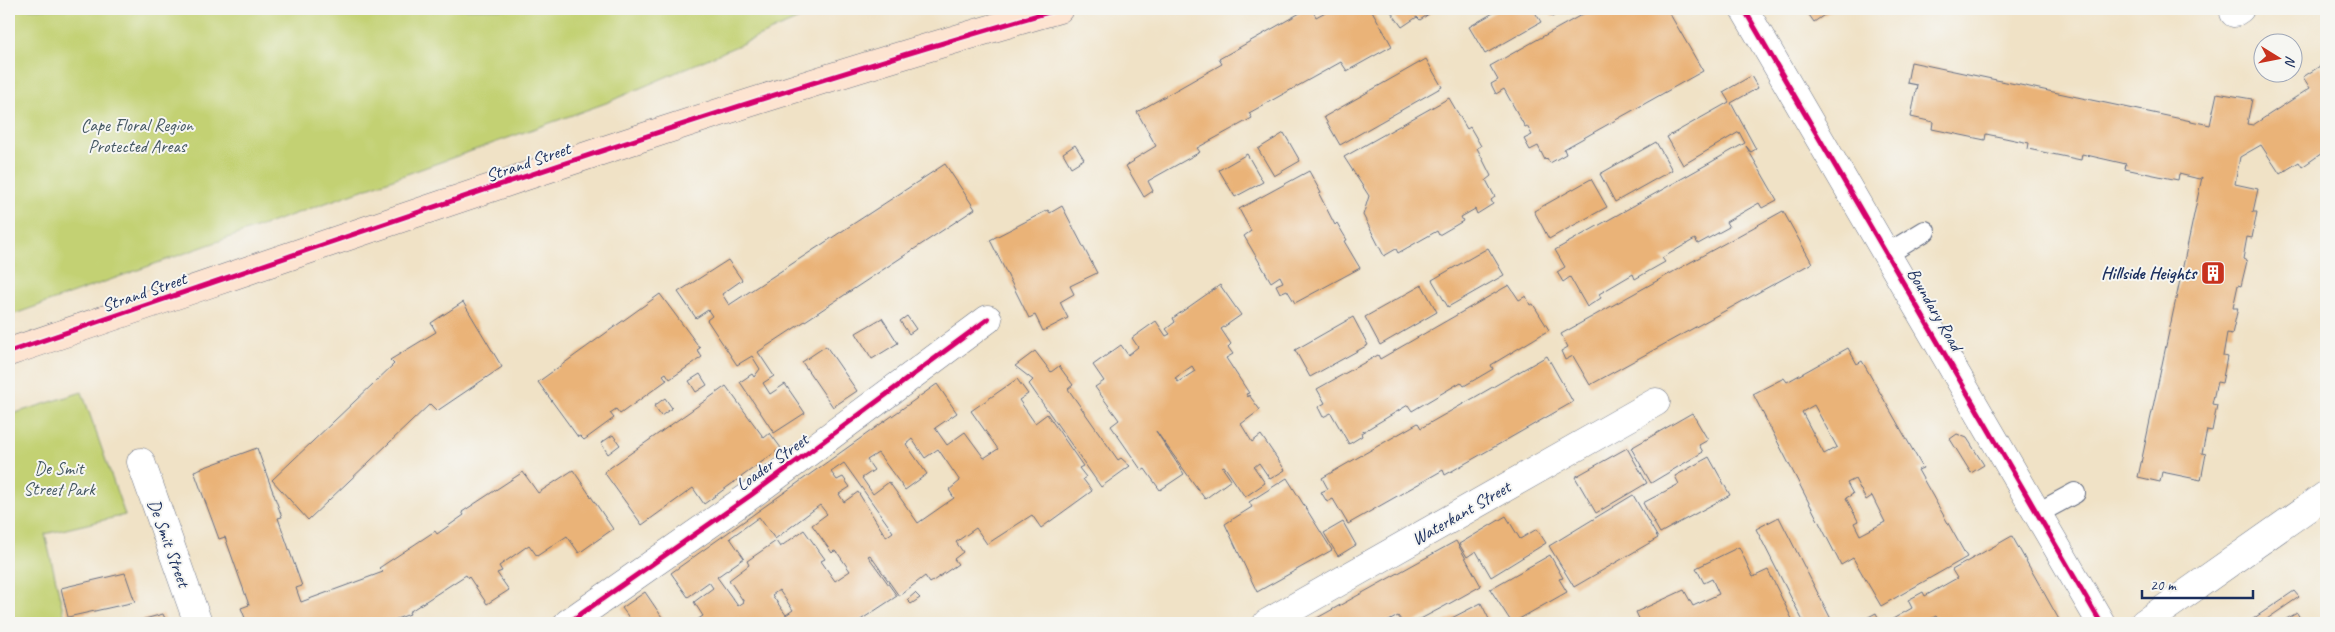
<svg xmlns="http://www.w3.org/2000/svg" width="2335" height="632" viewBox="0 0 2335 632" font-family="Caveat,sans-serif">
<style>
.green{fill:#c3d173;stroke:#6f8068}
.building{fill:#eab378;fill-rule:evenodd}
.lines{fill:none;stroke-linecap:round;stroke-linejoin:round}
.lane-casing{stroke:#666e82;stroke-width:22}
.street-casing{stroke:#666e82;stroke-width:29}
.secondary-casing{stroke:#666e82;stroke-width:29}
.lane{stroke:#fff;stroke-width:20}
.street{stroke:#fff;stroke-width:28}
.secondary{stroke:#fde4d1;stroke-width:28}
.cycleway-casing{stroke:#f6f6f2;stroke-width:8}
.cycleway{stroke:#d6006c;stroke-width:5}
.labels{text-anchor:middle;stroke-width:4;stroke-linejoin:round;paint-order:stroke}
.park-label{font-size:18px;fill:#455863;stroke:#f6f6f2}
.street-label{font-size:18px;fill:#1b2f5e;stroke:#f6f6f2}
.poi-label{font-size:18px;font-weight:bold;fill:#1b2f5e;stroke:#f6f6f2;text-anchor:end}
</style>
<rect width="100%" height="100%" fill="#f6f6f2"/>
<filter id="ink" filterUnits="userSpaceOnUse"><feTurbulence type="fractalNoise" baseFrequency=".02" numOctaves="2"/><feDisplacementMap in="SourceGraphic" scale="10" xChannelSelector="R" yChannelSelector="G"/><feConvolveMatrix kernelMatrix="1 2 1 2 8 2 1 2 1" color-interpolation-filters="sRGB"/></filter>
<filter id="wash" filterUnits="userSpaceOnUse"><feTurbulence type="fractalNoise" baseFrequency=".0096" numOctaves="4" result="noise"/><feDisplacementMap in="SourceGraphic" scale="20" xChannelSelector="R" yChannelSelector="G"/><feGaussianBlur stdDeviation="1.12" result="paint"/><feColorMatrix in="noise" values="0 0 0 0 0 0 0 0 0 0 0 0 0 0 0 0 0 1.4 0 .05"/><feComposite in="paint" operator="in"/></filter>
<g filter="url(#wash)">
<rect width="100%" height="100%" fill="#f0e2c6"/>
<g class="green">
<polygon points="9,9 822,9 606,103 9,316"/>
<polygon points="82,392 125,515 45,534 66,623 9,623 9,415"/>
</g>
<g id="blocks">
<g class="building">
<polygon points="1307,9 1312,9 1316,17 1331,9 1371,9 1392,46 1347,71 1341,62 1249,113 1252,118 1197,148 1200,152 1148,181 1153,191 1144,197 1126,166 1134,161 1133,160 1156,146 1137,112 1222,64 1219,59"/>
<polygon points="1389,9 1436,9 1420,20 1417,17 1402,27"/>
<polygon points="1500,9 1533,9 1541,22 1485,54 1469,27"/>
<polygon points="1548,9 1566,9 1552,17"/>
<polygon points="1592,9 1667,9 1703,71 1564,149 1566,154 1550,163 1547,158 1545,160 1538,146 1530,150 1524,139 1532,135 1527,126 1525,127 1504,89 1496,94 1491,84 1498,80 1490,66"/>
<polygon points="1805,9 1833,9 1814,22"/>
<polygon points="1426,59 1442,87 1340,145 1324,117"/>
<polygon points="1911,62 2210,125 2217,93 2252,99 2247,124 2253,125 2310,88 2303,77 2320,66 2326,75 2326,144 2322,147 2325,151 2302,167 2299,162 2280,174 2261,145 2240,157 2235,184 2258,189 2253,212 2257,212 2252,238 2247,237 2243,259 2247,261 2241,286 2238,285 2233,308 2238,308 2232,334 2227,333 2223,356 2227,357 2222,383 2217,382 2212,404 2217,405 2212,431 2207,430 2202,453 2206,454 2201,480 2162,472 2160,482 2138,477 2202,177 2199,179 2179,174 2178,180 2125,169 2126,164 2082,154 2081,160 2028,149 2029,143 1986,134 1985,140 1932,129 1933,122 1911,117 1917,85 1907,83"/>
<polygon points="1751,76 1758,88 1731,103 1756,149 1751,152 1746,146 1777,200 1762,208 1759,203 1726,222 1729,227 1698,244 1695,239 1662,258 1665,262 1635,279 1633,274 1599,294 1601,298 1587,307 1570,277 1563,282 1557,272 1565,267 1555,250 1745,143 1739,132 1683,165 1667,137 1729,102 1723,92"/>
<polygon points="1449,98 1467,129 1470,127 1481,146 1477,148 1491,176 1486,180 1495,197 1491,200 1493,204 1477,214 1475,209 1461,217 1463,221 1439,235 1437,231 1398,253 1396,249 1384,256 1363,215 1369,196 1344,157"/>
<polygon points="1284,133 1300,161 1274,176 1258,149"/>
<polygon points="1656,142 1672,170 1615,202 1600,174"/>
<polygon points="1075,145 1084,159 1071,167 1063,153"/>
<polygon points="1247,154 1263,182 1235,197 1219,170"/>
<polygon points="945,164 975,209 758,352 774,376 763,383 770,394 785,384 805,413 774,433 740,382 752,374 754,377 760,369 752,356 737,365 707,320 712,316 708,310 696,318 678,292 728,260 742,280 722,294 729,305"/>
<polygon points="1309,171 1321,193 1319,194 1335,225 1337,223 1347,240 1344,241 1360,268 1295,303 1287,290 1280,293 1276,285 1283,282 1280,276 1271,282 1244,236 1251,231 1239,209"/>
<polygon points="1591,179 1607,207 1549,239 1534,211"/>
<polygon points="1062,206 1097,273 1070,286 1074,294 1060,302 1068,318 1043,331 1035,315 1029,318 990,240 1048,210 1050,213"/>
<polygon points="1783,211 1812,263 1590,385 1573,356 1565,360 1561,351 1568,347 1561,334"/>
<polygon points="1488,248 1504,275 1448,307 1432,280"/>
<path d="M 1220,285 L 1241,315 L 1221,329 L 1231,344 L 1228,347 L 1233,354 L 1226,358 L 1249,393 L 1246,394 L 1248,397 L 1249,395 L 1260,410 L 1241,424 L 1252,442 L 1261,435 L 1285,470 L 1270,479 L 1259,463 L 1254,467 L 1265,483 L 1245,497 L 1224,466 L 1222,467 L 1231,480 L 1205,499 L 1156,431 L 1184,474 L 1160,490 L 1145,469 L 1142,471 L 1111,426 L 1119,420 L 1095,387 L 1104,381 L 1093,365 L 1121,345 L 1128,355 L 1138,347 L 1132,338 L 1156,321 L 1166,336 L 1170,334 L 1166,329 L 1175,322 L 1173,318 ZM 1192,366 L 1195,371 L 1178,382 L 1175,378 Z"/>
<polygon points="1422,285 1437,312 1380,345 1365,317"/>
<polygon points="1509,285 1519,300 1526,296 1530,305 1533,304 1549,330 1491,365 1493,369 1464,386 1461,382 1412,411 1408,405 1361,433 1362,436 1349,444 1331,413 1323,417 1318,407 1325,403 1317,389 1378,355 1380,359"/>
<polygon points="660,294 700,348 697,350 702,357 670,379 666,373 663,375 667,380 620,414 616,409 610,413 614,418 584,440 580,436 578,437 538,382"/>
<polygon points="463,302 502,367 437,411 430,404 308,520 272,480 394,364 390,360 436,332 431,323"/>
<polygon points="907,316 916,329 909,334 900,321"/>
<polygon points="1353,317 1368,345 1310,377 1295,350"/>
<polygon points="882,318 898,343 872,359 856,333"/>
<polygon points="826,346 857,391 833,407 802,362"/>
<path d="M 1848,348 L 1857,364 L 1862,361 L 1923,468 L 1918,470 L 1967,557 L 1881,606 L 1853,558 L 1841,565 L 1753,394 L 1784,378 L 1787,382 ZM 1814,405 L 1837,447 L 1824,454 L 1802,412 ZM 1855,479 L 1866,500 L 1872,496 L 1885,522 L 1860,535 L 1854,523 L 1858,521 L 1846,498 L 1853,494 L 1847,483 Z"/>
<polygon points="1035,351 1051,372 1059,366 1073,385 1068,389 1118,460 1121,458 1130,466 1101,487 1029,384 1033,380 1015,366"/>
<polygon points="1547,356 1573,402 1445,475 1443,470 1348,524 1333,499 1327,502 1321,492 1328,489 1322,478 1418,423 1421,428"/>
<polygon points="700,374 707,385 696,392 689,381"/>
<path d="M 1017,379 L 1028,394 L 1019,400 L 1035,423 L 1047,414 L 1083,466 L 1079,468 L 1086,477 L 1083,479 L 1092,491 L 1041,528 L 1032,515 L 987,544 L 976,528 L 956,542 L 963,552 L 954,559 L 958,564 L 930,583 L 925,576 L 899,596 L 870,555 L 868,556 L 897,596 L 856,623 L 692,623 L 703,616 L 694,602 L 713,588 L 709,582 L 688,597 L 671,573 L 937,384 L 957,413 L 935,428 L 947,445 L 965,432 L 984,458 L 998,449 L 971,411 ZM 912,439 L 925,458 L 938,449 L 960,481 L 949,490 L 954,498 L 918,523 L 889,482 L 873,494 L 862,478 L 874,470 L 867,460 L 878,453 L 905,490 L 927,474 L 906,444 ZM 844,463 L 893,532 L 886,537 L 858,492 L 844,502 L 839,494 L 850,487 L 843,477 L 837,480 L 831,472 ZM 820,505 L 827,514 L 812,525 L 832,553 L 834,551 L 837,552 L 850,571 L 835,581 L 821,561 L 825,559 L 804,530 L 780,547 L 776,541 L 747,561 L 749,565 L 729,580 L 744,602 L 738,606 L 717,577 L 744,558 L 730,538 L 759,517 L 775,539 ZM 779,590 L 793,610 L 786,615 L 772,595 Z"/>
<polygon points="726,386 764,438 770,433 781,448 704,504 693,488 642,525 604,472"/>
<polygon points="665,398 672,408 661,416 654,406"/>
<polygon points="1692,413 1708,440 1699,445 1703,452 1651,483 1631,448"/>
<polygon points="1957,434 1967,438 1984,465 1971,473 1950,439"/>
<polygon points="613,435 620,445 608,454 601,443"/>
<polygon points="257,448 282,517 278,518 302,586 296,588 301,602 383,572 379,568 435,531 437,534 464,515 462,512 523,472 538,493 573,470 613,529 579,553 567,536 537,556 529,545 499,566 502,571 497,573 509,590 487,604 469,577 468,578 466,575 409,612 410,614 391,621 392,623 247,623 241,608 249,605 225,537 219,539 194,471"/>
<polygon points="1627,448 1647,483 1596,513 1575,477"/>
<polygon points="1709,457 1730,495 1660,533 1643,503 1679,484 1675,476"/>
<polygon points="1287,478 1332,550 1257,592 1225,524 1252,507 1249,502"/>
<polygon points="1633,495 1658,538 1574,587 1549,546"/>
<polygon points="1506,516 1520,539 1537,529 1546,543 1491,577 1476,551 1467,557 1459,544"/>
<polygon points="1779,517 1833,623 1804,623 1756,529"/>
<polygon points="1343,522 1356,545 1338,556 1324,533"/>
<polygon points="2012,536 2061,623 1982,623 1979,617 1968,623 1931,623 1938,619 1936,616 1923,623 1892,623 1891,620 1912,608 1908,600 1923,592 1925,596 1957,578 1952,570"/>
<polygon points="1456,541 1481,586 1445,606 1413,623 1403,623 1398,616 1385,623 1308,623"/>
<polygon points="1739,547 1753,577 1768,570 1793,621 1787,623 1641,623 1636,612 1684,590 1693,606 1719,594 1712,579 1704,583 1696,568"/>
<polygon points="1550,555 1563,578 1559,579 1567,592 1512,623 1490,589"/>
<polygon points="125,573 135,602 68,617 61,588"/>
<polygon points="2294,591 2299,597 2261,623 2247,623"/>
<polygon points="645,592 666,623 645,623 642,620 633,623 622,608"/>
<polygon points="915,593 920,598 911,604 907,600"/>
<polygon points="1481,603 1491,623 1442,623"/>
<polygon points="1876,613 1881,623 1857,623"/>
<polygon points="2297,613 2303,623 2279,623"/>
<polygon points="163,614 167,623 130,623"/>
<polygon points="1623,619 1626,623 1613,623"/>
</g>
</g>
</g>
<g filter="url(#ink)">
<use href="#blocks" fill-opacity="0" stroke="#666e82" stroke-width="1"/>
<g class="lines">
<defs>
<g id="lane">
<polyline points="1887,254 1925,231"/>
<polyline points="2038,513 2075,493"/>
</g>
<g id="street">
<polyline points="1744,9 2101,623"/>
<polyline points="2234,13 2240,9"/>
<polyline points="141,462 198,623"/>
<polyline points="568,623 751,495 988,319"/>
<polyline points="1267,623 1656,402"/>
<polyline points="2144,623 2326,495"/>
</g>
<path id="secondary" d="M 9,352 C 357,234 705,110 1059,9"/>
</defs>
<use href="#lane" class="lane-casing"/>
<use href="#street" class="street-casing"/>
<use href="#secondary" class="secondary-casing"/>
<use href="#lane" class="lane"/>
<use href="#street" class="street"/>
<use href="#secondary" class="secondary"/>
<defs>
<g id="cycleway">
<polyline points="1744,9 2101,623"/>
<path d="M 9,352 C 357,234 705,110 1059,9"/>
<polyline points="568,623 751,495 988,319"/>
</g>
</defs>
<use href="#cycleway" class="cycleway-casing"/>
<use href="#cycleway" class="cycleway"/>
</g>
</g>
<defs>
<symbol id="building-square" viewBox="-11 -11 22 22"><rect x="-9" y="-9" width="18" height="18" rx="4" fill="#c8321e" stroke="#f6f6f2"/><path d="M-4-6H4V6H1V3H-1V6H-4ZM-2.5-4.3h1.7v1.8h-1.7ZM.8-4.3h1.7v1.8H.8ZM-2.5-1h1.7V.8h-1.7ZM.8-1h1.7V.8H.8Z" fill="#fff"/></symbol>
</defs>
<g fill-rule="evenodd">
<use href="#building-square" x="2199" y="259" width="28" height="28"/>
</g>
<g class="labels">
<g class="park-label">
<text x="137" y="131">Cape Floral Region<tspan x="137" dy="21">Protected Areas</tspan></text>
<text x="59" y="474">De Smit<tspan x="59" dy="21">Street Park</tspan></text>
</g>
<g class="street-label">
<text transform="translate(528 162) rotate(-19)" y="6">Strand Street</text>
<text transform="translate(144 292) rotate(-19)" y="6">Strand Street</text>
<text transform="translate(1935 309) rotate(60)" y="6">Boundary Road</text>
<text transform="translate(772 462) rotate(-36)" y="6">Loader Street</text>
<text transform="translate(1461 513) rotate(-30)" y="6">Waterkant Street</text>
<text transform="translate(169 543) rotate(70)" y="6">De Smit Street</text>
</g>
<g class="poi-label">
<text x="2196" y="279">Hillside Heights</text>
</g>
</g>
<rect width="2335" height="632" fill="none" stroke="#f6f6f2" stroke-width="30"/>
<g transform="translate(2278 58) rotate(100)"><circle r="24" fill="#f6f6f2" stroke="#9ea6b7"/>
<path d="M0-4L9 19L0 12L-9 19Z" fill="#c8321e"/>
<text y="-8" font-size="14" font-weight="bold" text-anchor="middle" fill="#1b2f5e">N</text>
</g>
<path d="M2142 590v8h111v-8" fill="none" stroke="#1b2f5e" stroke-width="2.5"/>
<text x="2150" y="590" font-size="15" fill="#1b2f5e" stroke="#f6f6f2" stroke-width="4" paint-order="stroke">20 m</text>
</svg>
